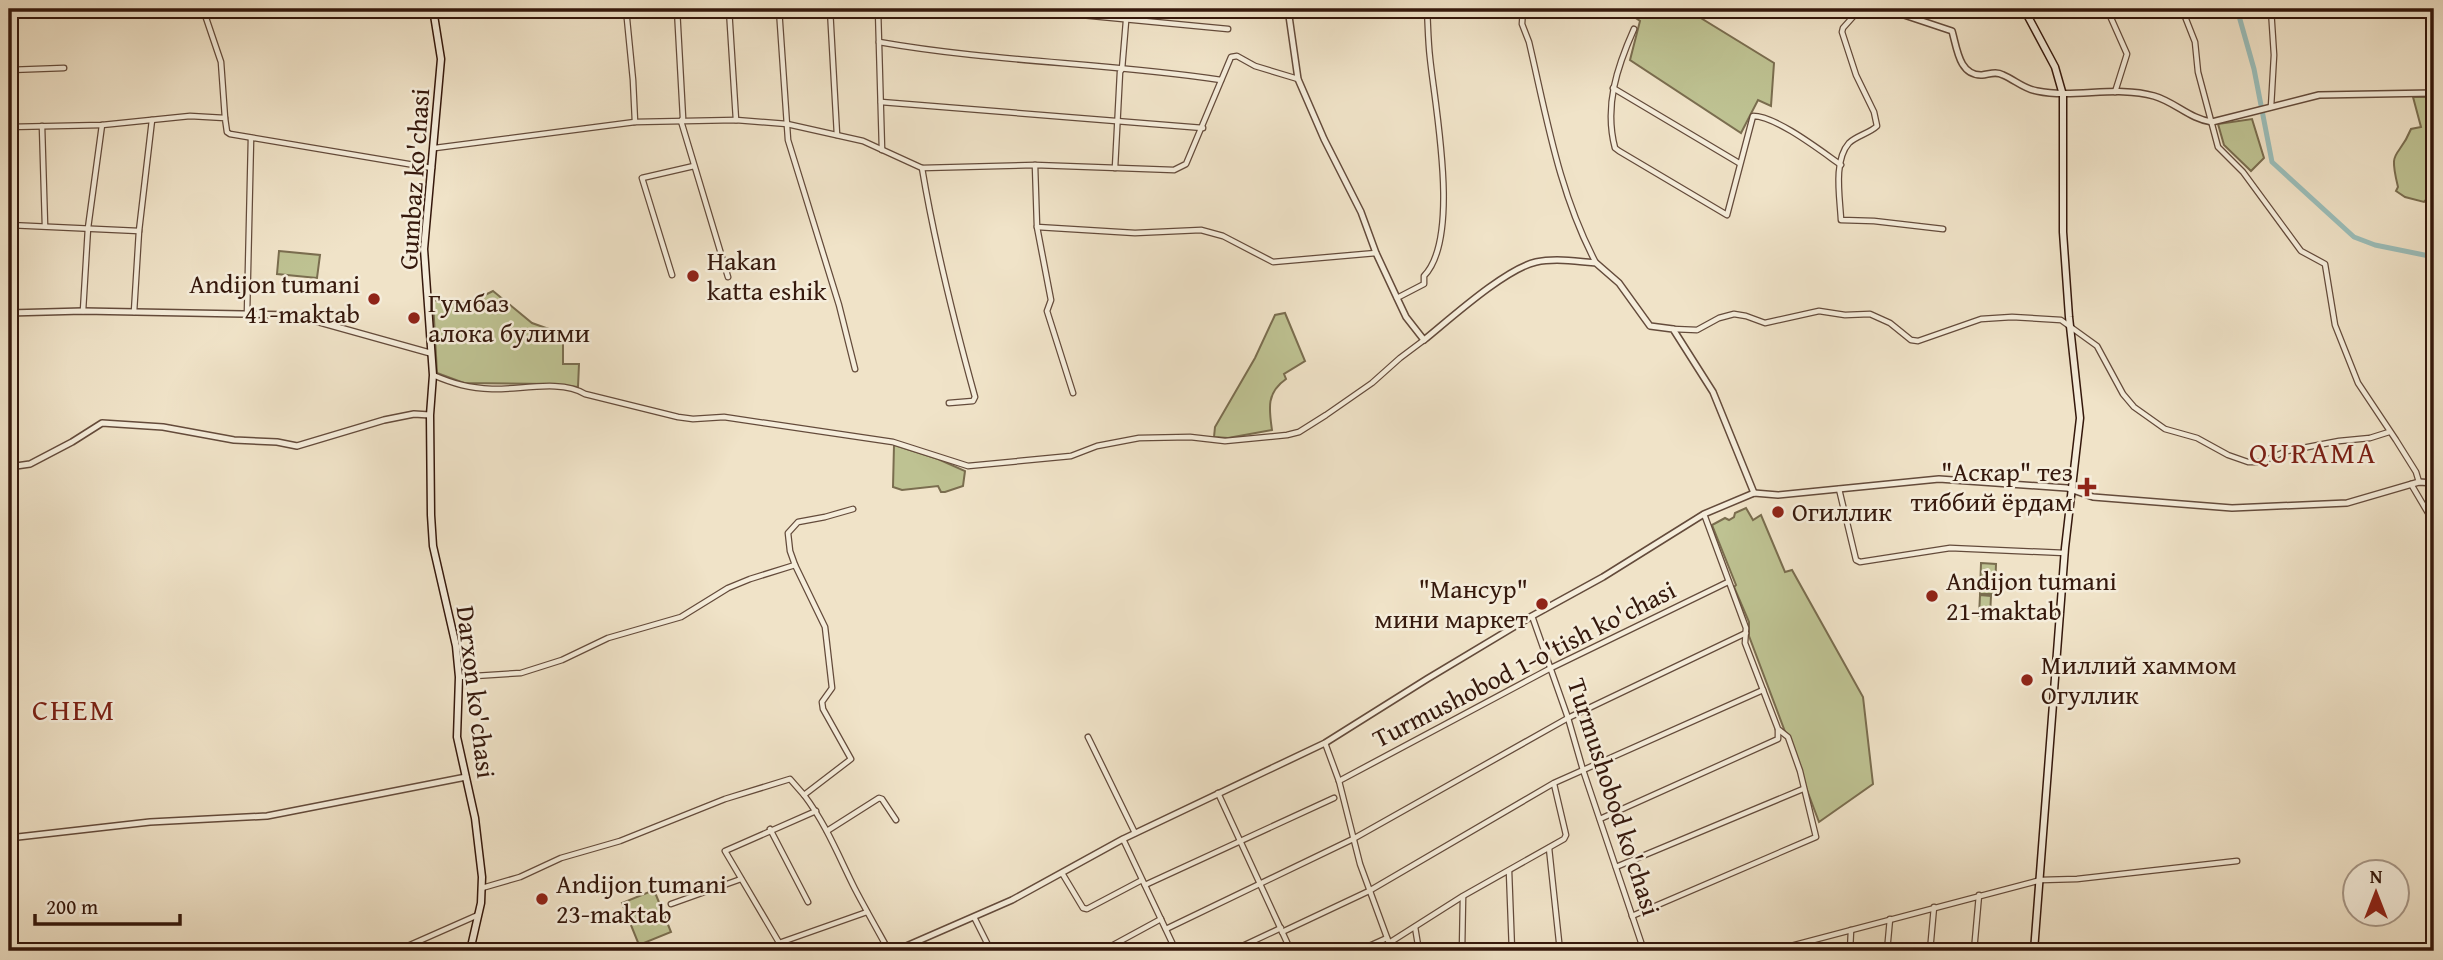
<svg xmlns="http://www.w3.org/2000/svg" width="2443" height="960" viewBox="0 0 2443 960" font-family="'Gentium Book Plus',serif">
<style>
.green{fill:#bec292;stroke:#7a6d4f;stroke-width:2}
.lines{fill:none;stroke-linecap:round;stroke-linejoin:round}
.canal{stroke:#9bbeba;stroke-width:5}
.minor-casing{stroke:#644b3b;stroke-width:7}
.tertiary-casing{stroke:#644b3b;stroke-width:8}
.secondary-casing{stroke:#35180c;stroke-width:9}
.minor{stroke:#f5eddb;stroke-width:4.5}
.tertiary{stroke:#f5eddb;stroke-width:5}
.secondary{stroke:#f5eddb;stroke-width:6}
.poi-dot{fill:#8f2418;stroke:#f5eddb;stroke-width:2.5}
.labels{text-anchor:middle;stroke-width:5;stroke-linejoin:round;paint-order:stroke}
.street-label{font-size:26px;fill:#35180c;stroke:#f5eddb}
.poi-label{font-size:26px;fill:#35180c;stroke:#f5eddb;text-anchor:start}
.quarter-label{font-size:30px;letter-spacing:2px;fill:#7a1f14;stroke:#f5eddb}
</style>
<rect width="100%" height="100%" fill="#f0e3c8"/>
<filter id="stains"><feTurbulence type="fractalNoise" baseFrequency=".00286" numOctaves="4"/><feColorMatrix values="0 0 0 0 .2 0 0 0 0 .09 0 0 0 0 .02 0 0 0 .5 -.17"/></filter>
<radialGradient id="worn" r=".72"><stop offset=".6" stop-color="#630" stop-opacity="0"/><stop offset="1" stop-color="#630" stop-opacity=".3"/></radialGradient>
<g class="green">
<polygon points="1623,9 1686,9 1774,63 1771,106 1758,100 1741,133 1630,60 1640,21"/>
<path d="M 2413,97 L 2434,97 L 2434,191 L 2424,202 L 2405,197 L 2396,191 L 2398,187 C 2388,146 2398,161 2411,129 L 2421,127 Z"/>
<polygon points="2252,119 2264,158 2251,171 2224,145 2218,124"/>
<polygon points="279,251 320,255 317,278 277,274"/>
<polygon points="493,291 532,323 563,334 563,364 579,364 578,387 548,384 464,383 437,373 433,301 442,300 443,305 471,302"/>
<path d="M 1285,313 L 1305,361 L 1284,374 L 1286,379 C 1266,393 1269,409 1272,430 L 1228,438 L 1214,437 L 1215,427 L 1255,358 L 1275,315 Z"/>
<polygon points="894,445 938,459 965,471 963,486 945,492 941,492 938,486 902,490 893,487"/>
<polygon points="1746,508 1753,520 1761,515 1785,572 1792,570 1863,697 1873,784 1819,822 1749,636 1749,622 1734,587 1736,585 1712,525 1725,518 1729,520 1734,517 1735,513"/>
<polygon points="1981,563 1996,564 1995,594 1980,594"/>
<polygon points="1980,595 1991,596 1990,616 1979,616"/>
<polygon points="654,890 671,932 639,945 622,903"/>
</g>
<g class="lines">
<polyline class="canal" points="2237,9 2254,69 2272,162 2354,237 2375,245 2434,257"/>
<defs>
<g id="minor">
<polyline points="203,9 221,62 225,118"/>
<polyline points="626,9 633,80 635,122"/>
<polyline points="677,9 683,118 681,121 728,277"/>
<polyline points="729,9 736,120"/>
<polyline points="779,9 788,140 839,305 855,369"/>
<polyline points="830,9 837,135"/>
<polyline points="878,9 882,150"/>
<polyline points="1018,9 1228,29"/>
<path d="M 1523,9 L 1522,24 L 1529,42 C 1547,119 1559,193 1596,263"/>
<path d="M 1860,9 L 1843,28 L 1842,32 L 1856,75 L 1874,112 L 1877,126 C 1870,133 1856,136 1849,143 C 1833,161 1840,198 1841,220 L 1874,221 L 1943,229"/>
<polyline points="2107,9 2127,54 2115,92"/>
<polyline points="2182,9 2195,42 2198,72 2218,147 2243,172 2301,251 2325,264 2335,325 2358,383 2396,440 2416,472 2419,482"/>
<path d="M 1634,29 C 1617,67 1604,106 1615,148 L 1619,151 L 1727,215 L 1753,116 C 1776,116 1821,151 1841,165"/>
<path d="M 879,42 C 992,62 1108,63 1221,80"/>
<polyline points="9,70 64,68"/>
<polyline points="1613,88 1739,163"/>
<polyline points="881,102 1203,128"/>
<polyline points="2271,107 2274,55 2271,9"/>
<polyline points="42,126 45,226"/>
<polyline points="9,127 102,125 190,116 225,118 227,132 230,134 432,168"/>
<polyline points="435,148 635,122 736,120 787,124 863,141 922,168 1035,165 1174,170 1186,164 1231,57 1237,56 1255,66 1298,79"/>
<polyline points="1035,165 1037,227 1135,233 1201,230 1223,236 1273,262 1376,253"/>
<path d="M 922,168 C 935,246 954,321 975,397 L 973,401 L 949,403"/>
<polyline points="1115,168 1120,72 1122,69 1127,9"/>
<polyline points="9,225 139,231"/>
<polyline points="1037,227 1051,300 1047,311 1073,393"/>
<polyline points="672,275 642,178 694,166"/>
<path d="M 1397,298 L 1424,284 L 1424,276 C 1461,238 1435,107 1430,58 C 1428,41 1428,25 1427,9"/>
<polyline points="83,311 88,228 102,125"/>
<polyline points="134,312 139,231 152,120"/>
<polyline points="247,314 251,138"/>
<polyline points="1673,329 1697,330 1719,318 1734,314 1746,316 1765,323 1819,311 1845,315 1870,314 1890,323 1911,340 1918,341 1981,319 2012,317 2061,320 2097,346 2123,394 2134,407 2165,429 2197,438 2228,455 2248,462 2261,462 2287,451 2339,441 2370,438 2389,432"/>
<path d="M 433,375 C 454,384 469,388 492,389 C 519,390 561,379 585,394 L 678,417 L 693,419 L 724,417 L 893,442 L 968,466 L 1071,456 L 1097,446 L 1139,438 L 1190,437 L 1225,441 L 1287,435 L 1299,432 L 1326,415 L 1372,383 L 1400,358 L 1424,340"/>
<polyline points="2411,484 2434,523"/>
<polyline points="1839,489 1856,560 1860,562 1950,548 2065,553"/>
<path d="M 795,565 L 825,627 L 832,688 L 822,702 L 823,709 L 851,759 L 804,795 C 826,824 839,857 855,889 C 866,910 878,931 889,951"/>
<polyline points="1532,616 1568,718 1583,770 1644,951"/>
<polyline points="459,677 521,673 562,660 608,638 681,617 728,588 750,579 795,565 790,551 788,533 798,522 825,517 853,509"/>
<polyline points="1088,737 1135,833"/>
<polyline points="1325,743 1339,781 1360,864 1389,943 1463,896 1564,839 1566,835 1554,784"/>
<polyline points="1339,781 1551,668 1728,582"/>
<polyline points="1218,793 1291,951"/>
<polyline points="1600,819 1778,739 1778,730"/>
<polyline points="770,829 808,902"/>
<polyline points="827,831 879,798 882,799 896,820"/>
<polyline points="1123,839 1176,951"/>
<polyline points="1549,848 1560,951"/>
<polyline points="1616,867 1803,789"/>
<polyline points="1509,871 1512,951"/>
<polyline points="1062,873 1083,908 1087,909 1142,880"/>
<polyline points="1145,885 1334,798"/>
<polyline points="482,888 520,877 561,858 620,841 725,799 790,779 804,795"/>
<polyline points="671,904 741,879"/>
<polyline points="1632,916 1816,837 1800,771 1788,737 1778,729 1763,690 1745,643 1746,628 1704,514"/>
<polyline points="974,917 991,951"/>
<polyline points="1415,927 1419,951"/>
<polyline points="1166,929 1353,839 1568,718 1746,633"/>
<polyline points="1282,932 1369,891 1554,783 1763,690"/>
<polyline points="779,943 867,912"/>
<polyline points="1104,950 1161,919"/>
<polyline points="403,951 410,945 478,915"/>
<polyline points="784,951 725,851 816,811"/>
<polyline points="1232,951 1281,928"/>
<polyline points="1358,951 1387,938"/>
<polyline points="1462,951 1463,897"/>
<polyline points="1772,951 2041,880 2077,879 2237,861"/>
<polyline points="1850,951 1851,930"/>
<polyline points="1887,951 1890,919"/>
<polyline points="1930,951 1934,907"/>
<polyline points="1974,951 1979,895"/>
</g>
<g id="tertiary">
<path d="M 1288,9 L 1298,79 L 1324,139 L 1361,212 L 1376,253 L 1397,298 L 1406,317 L 1424,340 C 1450,319 1505,269 1536,262 C 1554,258 1577,261 1596,263 L 1619,283 L 1650,326 L 1673,329 L 1713,392 L 1754,493"/>
<path d="M 1886,9 L 1952,31 C 1957,48 1959,76 1982,75 C 1990,74 1996,71 2003,75 C 2015,80 2024,89 2037,91 C 2075,99 2116,85 2154,96 C 2175,102 2190,119 2212,122 L 2319,95 L 2434,93"/>
<polyline points="9,11 19,9"/>
<polyline points="9,313 83,311 294,315 430,353"/>
<polyline points="9,467 30,464 72,442 102,423 163,427 234,440 277,442 297,446 384,420 414,414 430,415"/>
<polyline points="9,838 150,822 267,816 466,777"/>
<polyline points="895,951 1012,900 1123,839 1325,743 1427,679 1532,616 1603,577 1704,514 1754,493 1778,495 1939,479 2067,488 2093,497 2232,508 2347,503 2419,482 2434,483"/>
</g>
<g id="secondary">
<polyline points="433,9 441,59 424,249 433,375 430,415 431,515 433,546 456,646 459,677 457,737 475,818 482,877 481,903 470,951"/>
<polyline points="2024,9 2055,67 2063,95 2063,232 2069,317 2080,418 2065,548 2034,951"/>
</g>
</defs>
<use href="#minor" class="minor-casing"/>
<use href="#tertiary" class="tertiary-casing"/>
<use href="#secondary" class="secondary-casing"/>
<use href="#minor" class="minor"/>
<use href="#tertiary" class="tertiary"/>
<use href="#secondary" class="secondary"/>
</g>
<g class="poi-dot">
<circle cx="693" cy="276" r="7"/>
<circle cx="374" cy="299" r="7"/>
<circle cx="414" cy="318" r="7"/>
<path d="M2083.5 476.5h7v7h7v7h-7v7h-7v-7h-7v-7h7z"/>
<circle cx="1778" cy="512" r="7"/>
<circle cx="1932" cy="596" r="7"/>
<circle cx="1542" cy="604" r="7"/>
<circle cx="2027" cy="680" r="7"/>
<circle cx="542" cy="899" r="7"/>
</g>
<g class="labels">
<g class="street-label">
<text transform="translate(414 179) rotate(-86)" y="9">Gumbaz ko'chasi</text>
<text transform="translate(1524 664) rotate(-27)" y="9">Turmushobod 1-o'tish ko'chasi</text>
<text transform="translate(476 692) rotate(83)" y="9">Darxon ko'chasi</text>
<text transform="translate(1614 797) rotate(72)" y="9">Turmushobod ko'chasi</text>
</g>
<g class="poi-label">
<text x="707" y="270">Hakan<tspan x="707" dy="30">katta eshik</tspan></text>
<text x="360" y="293" text-anchor="end">Andijon tumani<tspan x="360" dy="30">41-maktab</tspan></text>
<text x="428" y="312">Гумбаз<tspan x="428" dy="30">алока булими</tspan></text>
<text x="2073" y="481" text-anchor="end">"Аскар" тез<tspan x="2073" dy="30">тиббий ёрдам</tspan></text>
<text x="1792" y="521">Огиллик</text>
<text x="1946" y="590">Andijon tumani<tspan x="1946" dy="30">21-maktab</tspan></text>
<text x="1528" y="598" text-anchor="end">"Мансур"<tspan x="1528" dy="30">мини маркет</tspan></text>
<text x="2041" y="674">Миллий хаммом<tspan x="2041" dy="30">Огуллик</tspan></text>
<text x="556" y="893">Andijon tumani<tspan x="556" dy="30">23-maktab</tspan></text>
</g>
<g class="quarter-label">
<text x="2313" y="463">QURAMA</text>
<text x="74" y="720">CHEM</text>
</g>
</g>
<rect width="2443" height="960" fill="none" stroke="#f0e3c8" stroke-width="35"/>
<rect x="10" y="10" width="2422" height="939" fill="none" stroke="#35180c" stroke-width="3.5"/>
<rect x="18" y="18" width="2408" height="925" fill="none" stroke="#35180c" stroke-width="2"/>
<g transform="translate(2376 893)"><circle r="33" fill="#f5eddb" stroke="#a89888" stroke-width="2"/>
<path d="M0-5L12 26L0 18L-12 26Z" fill="#8f2418"/>
<text y="-10" font-size="19" font-weight="bold" text-anchor="middle" fill="#35180c">N</text>
</g>
<path d="M35 914v10h145v-10" fill="none" stroke="#35180c" stroke-width="3.5"/>
<text x="46" y="914" font-size="21" fill="#35180c" stroke="#f5eddb" stroke-width="5" paint-order="stroke">200 m</text>
<rect width="100%" height="100%" filter="url(#stains)"/>
<rect width="100%" height="100%" fill="url(#worn)"/>
</svg>
